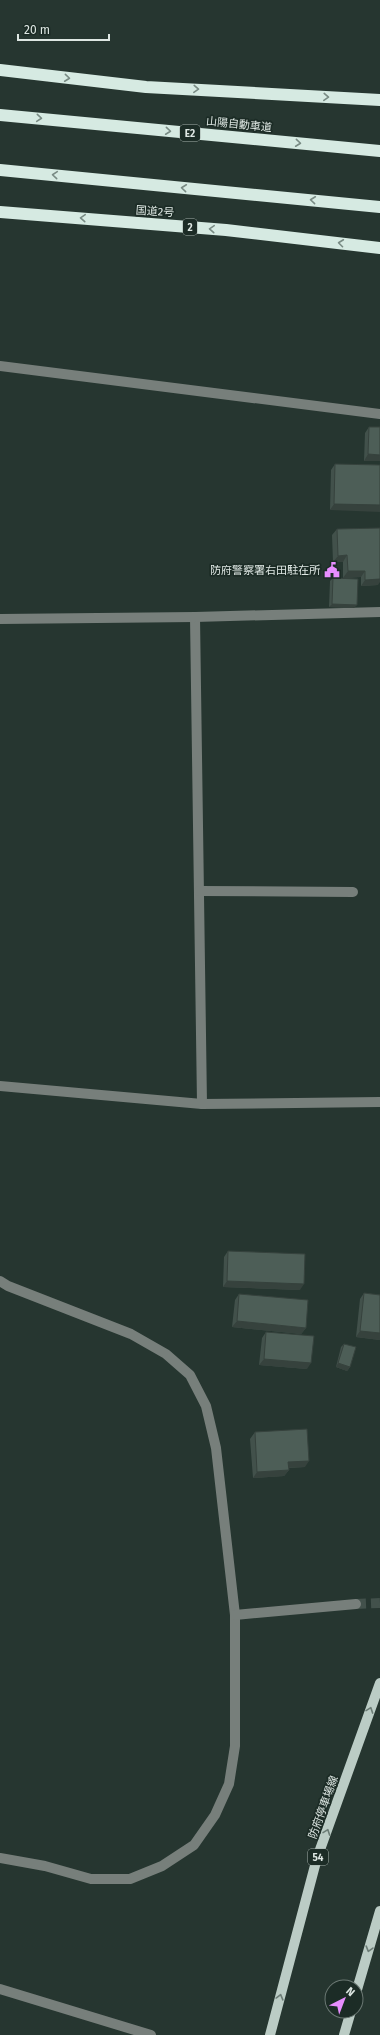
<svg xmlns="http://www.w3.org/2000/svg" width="380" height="2035" viewBox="0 0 380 2035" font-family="'Fira Sans','Noto Sans JP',sans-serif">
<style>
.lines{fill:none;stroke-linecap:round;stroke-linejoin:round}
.minor-tunnel{stroke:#42514b;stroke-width:10;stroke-dasharray:10 5;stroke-linecap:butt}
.minor{stroke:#777f7b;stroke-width:10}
.major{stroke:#bbccc5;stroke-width:10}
.highway{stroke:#d6eae2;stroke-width:12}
.wall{fill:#42514b}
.shaded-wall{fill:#36423d}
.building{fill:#4d5e57;stroke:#36423d}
.oneway{stroke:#798b84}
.oneway2{stroke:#6c7c76}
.labels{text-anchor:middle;stroke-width:3.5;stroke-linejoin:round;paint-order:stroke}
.shield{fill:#1c2c26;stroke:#a4afaa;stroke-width:1}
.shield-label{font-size:10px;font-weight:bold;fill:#dee7e3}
.street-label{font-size:11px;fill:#dee7e3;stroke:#1c2c26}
.poi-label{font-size:11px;fill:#dee7e3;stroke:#1c2c26;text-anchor:end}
</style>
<rect width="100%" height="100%" fill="#263630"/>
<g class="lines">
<polyline class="minor-tunnel" points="356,1604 380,1603"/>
<g class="minor">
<polyline points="0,366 380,414"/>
<polyline points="195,617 202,1104"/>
<polyline points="0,619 195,617 380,612"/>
<polyline points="199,891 353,892"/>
<polyline points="0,1086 202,1104 380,1102"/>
<polyline points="0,1281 8,1286 131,1334 166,1354 190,1375 206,1406 216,1448 235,1615 235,1746 229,1784 215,1815 194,1845 162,1866 130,1879 91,1879 45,1866 0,1858"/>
<polyline points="235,1615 356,1604"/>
<polyline points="0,1989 151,2035"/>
</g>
<g class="major">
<polyline points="356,1993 380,1911"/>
<polyline points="270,2035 317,1858 380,1683"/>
<polyline points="344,2035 351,2011"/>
</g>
<g class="highway">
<polyline points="0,70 146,87 380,100"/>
<polyline points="0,115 380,151"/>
<polyline points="0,170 380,207"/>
<polyline points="0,212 226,230 380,248"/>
</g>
</g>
<g class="wall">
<polygon points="369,427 380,461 364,461 365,433"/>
<polygon points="335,464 380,465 330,510 331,470"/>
<polygon points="337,529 378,585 361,586 361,577 343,578 343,562 333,562 332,535"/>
<polygon points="333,578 354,608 329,607 330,581"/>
<polygon points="228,1251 300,1290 223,1287 224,1257"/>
<polygon points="364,1293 380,1295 380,1340 356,1337 360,1299"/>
<polygon points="239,1294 306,1328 301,1334 232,1327 235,1300"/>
<polygon points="266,1332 307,1369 259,1365 262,1338"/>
<polygon points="344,1344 350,1367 347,1371 336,1367 341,1347"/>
<polygon points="255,1432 305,1467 289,1468 289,1470 284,1476 253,1478 250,1439"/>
</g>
<g class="shaded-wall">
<polygon points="368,454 380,455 380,461 364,461"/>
<polygon points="334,504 380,505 380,512 330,510"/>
<polygon points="347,555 343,562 333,562 338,556"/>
<polygon points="348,571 365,571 361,577 343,578"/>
<polygon points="380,579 380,582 378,585 361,586 365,580"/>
<polygon points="332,604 357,605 354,608 329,607"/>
<polygon points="227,1281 304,1284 300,1290 223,1287"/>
<polygon points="237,1321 306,1328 301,1334 232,1327"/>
<polygon points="360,1331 380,1333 380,1340 356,1337"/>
<polygon points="264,1359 311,1363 307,1369 259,1365"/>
<polygon points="338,1363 350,1367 347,1371 336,1367"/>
<polygon points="309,1461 305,1467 284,1468 288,1462"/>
<polygon points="289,1470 284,1476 253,1478 257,1472"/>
</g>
<g class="building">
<polygon points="369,427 380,427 380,455 368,454"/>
<polygon points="335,464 380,465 380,505 334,504"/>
<polygon points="380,528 380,579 365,580 365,571 348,571 347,555 338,556 337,529"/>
<polygon points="333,578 358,579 357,605 332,604"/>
<polygon points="228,1251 305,1254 304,1284 227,1281"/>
<polygon points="364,1293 380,1295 380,1333 360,1331"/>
<polygon points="239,1294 308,1300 306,1328 237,1321"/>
<polygon points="266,1332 314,1336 311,1363 264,1359"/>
<polygon points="344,1344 356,1347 350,1367 338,1363"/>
<polygon points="307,1429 309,1461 288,1462 289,1470 257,1472 255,1432"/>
</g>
<defs><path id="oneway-chevron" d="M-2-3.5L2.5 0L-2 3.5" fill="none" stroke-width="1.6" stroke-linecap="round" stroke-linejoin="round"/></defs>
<g class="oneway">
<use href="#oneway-chevron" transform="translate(67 78) rotate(6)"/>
<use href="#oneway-chevron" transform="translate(196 89) rotate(3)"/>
<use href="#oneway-chevron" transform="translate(326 97) rotate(3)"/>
<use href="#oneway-chevron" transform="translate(39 118) rotate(5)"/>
<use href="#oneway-chevron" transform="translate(168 131) rotate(6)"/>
<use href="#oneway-chevron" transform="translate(298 143) rotate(6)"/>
<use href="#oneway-chevron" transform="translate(55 175) rotate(-175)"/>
<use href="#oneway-chevron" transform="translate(184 188) rotate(-174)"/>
<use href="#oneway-chevron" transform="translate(313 200) rotate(-174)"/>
<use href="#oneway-chevron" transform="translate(83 218) rotate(-176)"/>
<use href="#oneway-chevron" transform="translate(212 229) rotate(-176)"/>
<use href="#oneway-chevron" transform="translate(341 243) rotate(-173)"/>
</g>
<g class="oneway2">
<use href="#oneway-chevron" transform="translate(370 1710) rotate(-70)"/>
<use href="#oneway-chevron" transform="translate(327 1832) rotate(-70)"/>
<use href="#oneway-chevron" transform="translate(369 1949) rotate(106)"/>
<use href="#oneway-chevron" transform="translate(280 1997) rotate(-75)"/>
</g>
<defs>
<symbol id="civic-bare" viewBox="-9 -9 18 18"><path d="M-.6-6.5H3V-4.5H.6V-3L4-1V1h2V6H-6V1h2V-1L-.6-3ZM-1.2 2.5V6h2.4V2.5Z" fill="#e88eff" stroke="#1c2c26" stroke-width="2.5" paint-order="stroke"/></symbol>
</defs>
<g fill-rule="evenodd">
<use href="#civic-bare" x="321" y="559" width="22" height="22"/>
</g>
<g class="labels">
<g class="shield">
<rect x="180" y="125" width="20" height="16" rx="3"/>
<rect x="183" y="219" width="14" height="16" rx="3"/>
<rect x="308" y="1849" width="20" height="16" rx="3"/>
</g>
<g class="shield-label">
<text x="190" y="137">E2</text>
<text x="190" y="231">2</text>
<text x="318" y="1861">54</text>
</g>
<g class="street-label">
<text transform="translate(239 124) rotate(6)" y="4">山陽自動車道</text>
<text transform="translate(155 211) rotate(4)" y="4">国道2号</text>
<text transform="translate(323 1807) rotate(-70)" y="4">防府停車場線</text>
</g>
<g class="poi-label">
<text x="320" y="574">防府警察署右田駐在所</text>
</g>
</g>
<g transform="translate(344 1999) rotate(42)"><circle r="19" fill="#1c2c26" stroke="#6a7772"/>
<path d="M0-3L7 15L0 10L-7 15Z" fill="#e88eff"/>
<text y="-6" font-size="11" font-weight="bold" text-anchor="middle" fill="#dee7e3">N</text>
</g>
<path d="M18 34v6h91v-6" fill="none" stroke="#dee7e3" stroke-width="2"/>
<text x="24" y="34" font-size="12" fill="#dee7e3" stroke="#1c2c26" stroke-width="3" paint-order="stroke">20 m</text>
</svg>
